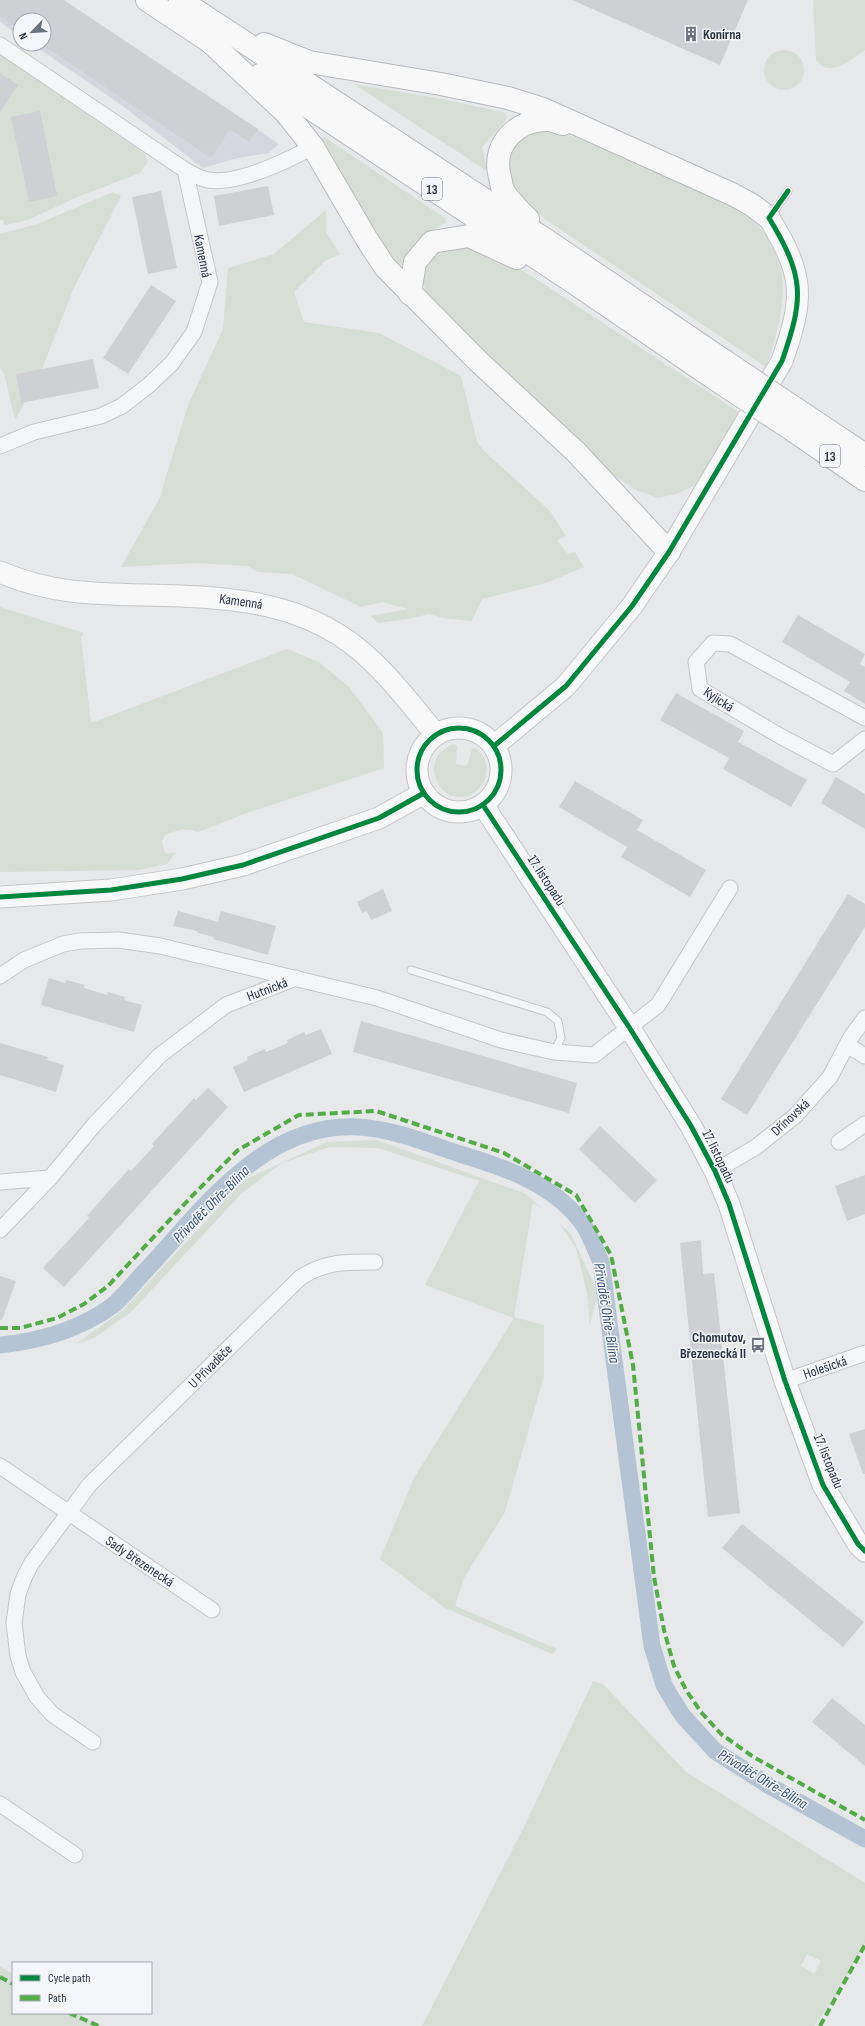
<svg xmlns="http://www.w3.org/2000/svg" width="865" height="2026" viewBox="0 0 865 2026" font-family="'Sofia Sans Condensed',sans-serif">
<style>
.built{fill:#d4d7dd}
.green{fill:#d6ded6;fill-rule:evenodd}
.lines{fill:none;stroke-linecap:round;stroke-linejoin:round}
.canal{stroke:#b4c4d5;stroke-width:17}
.building{fill:#ced0d3}
.lane-casing{stroke:#c4c6c8;stroke-width:9}
.street-casing{stroke:#c4c6c8;stroke-width:17}
.secondary-casing{stroke:#c4c6c8;stroke-width:23}
.highway-casing{stroke:#b8bbbf;stroke-width:24}
.lane{stroke:#f5f6f7;stroke-width:7}
.street{stroke:#f5f6f7;stroke-width:15}
.secondary{stroke:#f8f8f8;stroke-width:21}
.highway{stroke:#f8f8f8;stroke-width:22}
.highway-bridge-casing{stroke:#b8bbbf;stroke-width:24;stroke-linecap:butt}
.highway-bridge{stroke:#f8f8f8;stroke-width:22}
.quiet{stroke:#54ac47;stroke-width:4;stroke-dasharray:8 4;stroke-linecap:butt}
.cycleway-casing{stroke:#f4f6f9;stroke-width:8}
.cycleway{stroke:#00873e;stroke-width:5}
.labels{text-anchor:middle;stroke-width:3;stroke-linejoin:round;paint-order:stroke}
.shield{fill:#f4f6f9;stroke:#676e7b;stroke-width:1}
.shield-label{font-size:13px;font-weight:bold;fill:#2b3445}
.poi-label{font-size:14px;font-weight:bold;fill:#2b3445;stroke:#f4f6f9;text-anchor:start}
.street-label{font-size:14px;fill:#2b3445;stroke:#f4f6f9}
.water-label{font-size:15px;font-style:italic;fill:#34527a;stroke:#f4f6f9}
</style>
<rect width="100%" height="100%" fill="#e6e8ea"/>
<polygon class="built" points="0,0 64,0 279,144 269,153 237,158 203,168 120,104 32,44 44,44 44,20 20,20 20,36 0,22"/>
<g class="green">
<path d="M 813,0 L 865,0 L 865,50 C 852,59 828,80 816,59 Z"/>
<circle cx="784" cy="70" r="20"/>
<polygon points="0,55 145,154 148,162 140,173 75,198 28,220 4,225 3,220 0,220"/>
<polygon points="354,84 436,98 503,112 507,116 505,121 482,147 487,171"/>
<path d="M 541,127 L 567,134 L 729,204 C 798,244 789,301 766,367 L 545,219 L 516,192 L 508,170 L 510,148 L 516,139 Z"/>
<polygon points="324,137 445,218 446,222 426,234 403,265 397,264 378,235 321,141"/>
<polygon points="113,192 121,196 73,290 42,369 16,374 21,403 25,402 15,420 4,373 0,367 0,234 37,224"/>
<polygon points="326,210 326,232 340,254 325,261 294,292 304,322 379,333 461,376 477,442 484,451 550,511 566,536 557,540 568,554 575,552 584,567 546,583 482,599 472,621 443,618 429,614 408,619 378,623 371,616 408,609 382,602 361,607 292,574 258,572 247,566 197,563 121,567 162,494 161,493 188,405 223,329 228,268 274,254"/>
<path d="M 466,245 L 494,255 L 533,277 L 740,413 L 720,449 L 694,486 L 676,494 L 658,498 L 636,490 L 605,469 L 426,296 C 423,281 421,261 438,252 C 445,248 458,247 466,245 Z"/>
<path d="M 0,607 L 84,633 L 81,637 L 91,723 L 287,649 L 319,662 L 349,687 L 383,733 L 384,768 L 247,813 L 198,832 C 185,827 178,830 165,835 L 162,842 L 165,854 L 176,852 L 167,864 L 139,870 L 0,872 Z"/>
<path d="M 454,744 L 457,746 L 456,764 L 467,766 L 472,749 L 475,748 C 483,754 489,764 486,774 C 485,782 481,787 475,792 C 445,814 412,760 454,744 Z"/>
<polygon points="377,1140 526,1194 545,1211 533,1202 514,1317 544,1325 544,1376 505,1512 464,1578 455,1606 557,1649 552,1654 445,1608 380,1559 414,1478 514,1318 425,1285 479,1181 378,1148 330,1147 282,1163 242,1193 131,1312 94,1338 76,1344 123,1310 244,1180 327,1142"/>
<polygon points="560,1224 571,1234 598,1293 590,1325 587,1293 576,1248"/>
<path d="M 593,1681 L 603,1684 L 686,1772 L 865,1883 L 865,1943 L 835,1997 L 814,2026 L 422,2026 L 524,1827 ZM 807,1954 L 821,1961 L 814,1974 L 801,1966 Z"/>
<polygon points="0,1966 13,1974 13,2013 77,2013 98,2026 0,2026"/>
</g>
<g class="lines">
<path class="canal" d="M 0,1345 C 40,1341 79,1330 112,1306 C 125,1296 136,1280 147,1269 C 204,1208 264,1122 358,1127 C 393,1129 427,1143 460,1154 C 503,1167 551,1183 580,1220 C 589,1231 595,1249 601,1262 L 652,1646 L 664,1685 L 674,1702 L 683,1716 L 715,1751 L 768,1785 L 865,1839"/>
</g>
<g class="building">
<polygon points="0,0 63,0 258,129 249,142 230,129 211,158 44,46 44,20 20,20 20,30 0,16"/>
<polygon points="572,0 748,0 720,65"/>
<polygon points="0,73 18,85 0,112"/>
<polygon points="40,111 57,196 29,202 11,117"/>
<polygon points="268,186 274,215 219,226 214,196"/>
<polygon points="161,191 177,268 148,274 132,197"/>
<polygon points="151,285 176,301 128,374 103,358"/>
<polygon points="93,359 99,388 21,403 16,374"/>
<polygon points="798,615 865,654 860,664 865,667 865,704 844,691 850,682 782,642"/>
<polygon points="676,693 744,731 738,742 807,780 791,807 723,769 729,758 660,720"/>
<polygon points="836,777 865,794 865,829 821,803"/>
<polygon points="575,781 643,820 637,830 706,870 690,897 621,857 627,847 559,807"/>
<polygon points="383,889 392,911 371,920 367,911 362,913 357,902"/>
<polygon points="848,894 865,904 865,927 747,1115 721,1099"/>
<polygon points="178,911 218,922 221,911 276,926 268,955 213,939 214,937 198,933 197,931 173,926"/>
<polygon points="49,978 65,983 66,980 85,985 84,988 107,995 108,992 125,997 124,1000 142,1005 134,1032 41,1005"/>
<polygon points="361,1021 577,1083 569,1113 353,1052"/>
<polygon points="321,1029 332,1054 244,1092 233,1067 248,1060 247,1057 265,1049 266,1052 288,1043 287,1040 304,1032 306,1035"/>
<polygon points="0,1043 48,1057 47,1060 64,1065 56,1092 0,1075"/>
<polygon points="208,1088 228,1107 64,1287 43,1268 89,1218 87,1216 108,1192 129,1169 131,1171 142,1159 154,1146 152,1144 194,1098 196,1100"/>
<polygon points="600,1126 657,1180 635,1203 579,1149"/>
<polygon points="865,1175 865,1214 847,1221 835,1186"/>
<polygon points="701,1240 703,1274 714,1273 740,1513 708,1517 680,1243"/>
<polygon points="0,1276 16,1281 2,1320 0,1320"/>
<polygon points="865,1429 865,1474 863,1474 849,1434"/>
<polygon points="742,1524 864,1622 843,1647 722,1548"/>
<polygon points="832,1698 865,1725 865,1766 812,1722"/>
</g>
<g class="lines">
<defs>
<g id="lane">
<polyline points="771,216 788,191"/>
<polyline points="411,970 547,1012 558,1021 561,1038 554,1052"/>
</g>
<g id="street">
<polyline points="0,45 185,170 210,282 194,332 172,363 149,385 122,406 101,416 34,432 0,446"/>
<path d="M 185,170 C 192,174 201,179 208,180 C 238,185 286,161 313,147"/>
<polyline points="865,718 730,644 713,643 696,662 700,689 780,736 833,764 865,739"/>
<polyline points="0,976 24,960 63,944 80,941 119,940 160,946 377,998 501,1040 554,1052 594,1055 658,1005 730,888"/>
<polyline points="847,1045 865,1056"/>
<polyline points="839,1142 865,1124"/>
<polyline points="715,1171 756,1147 795,1116 830,1077 851,1037 865,1018"/>
<polyline points="0,1182 50,1178"/>
<polyline points="0,1230 50,1178 94,1125 159,1056 226,1005 296,978"/>
<polyline points="785,1381 865,1353"/>
<polyline points="0,1466 212,1610"/>
<path d="M 93,1742 L 52,1714 L 37,1697 L 23,1672 L 18,1656 L 14,1623 L 18,1594 L 24,1578 L 31,1564 L 90,1484 L 301,1277 C 327,1261 346,1262 375,1262"/>
<polyline points="0,1804 75,1855"/>
</g>
<g id="secondary">
<path d="M 0,572 C 49,593 92,594 145,595 C 228,597 309,599 373,662 C 396,684 416,710 436,735"/>
<circle cx="459" cy="770" r="42"/>
<path d="M 494,746 L 566,686 L 632,606 L 669,552 L 782,361 C 804,298 805,277 769,218"/>
<polyline points="483,805 629,1027 691,1126 715,1171 729,1204 785,1381 823,1485 858,1544 865,1551"/>
<polyline points="0,897 111,890 182,879 243,865 379,818 424,793"/>
</g>
<g id="highway">
<polyline points="147,0 218,47"/>
<polyline points="180,0 552,244 723,360"/>
<polyline points="207,39 286,113 313,147 366,238 385,267 479,362 576,452 669,552"/>
<polyline points="264,44 309,62 441,84 508,98 543,109 734,195 752,205 769,218"/>
<polyline points="260,75 573,282 715,379"/>
<path d="M 528,219 C 520,211 510,202 504,192 C 501,187 501,179 499,173 C 493,143 518,119 548,120 C 553,120 558,123 563,124"/>
<polyline points="410,294 415,262 432,242 469,236 517,258"/>
<polyline points="802,413 865,455"/>
<polyline points="794,431 865,480"/>
</g>
</defs>
<use href="#lane" class="lane-casing"/>
<use href="#street" class="street-casing"/>
<use href="#secondary" class="secondary-casing"/>
<use href="#highway" class="highway-casing"/>
<use href="#lane" class="lane"/>
<use href="#street" class="street"/>
<use href="#secondary" class="secondary"/>
<use href="#highway" class="highway"/>
<defs>
<g id="highway-bridge">
<polyline points="723,360 802,413"/>
<polyline points="715,379 794,431"/>
</g>
</defs>
<use href="#highway-bridge" class="highway-bridge-casing"/>
<use href="#highway-bridge" class="highway-bridge"/>
<g class="quiet">
<polyline points="0,1328 20,1328 57,1318 84,1304 108,1286 192,1196 238,1150 299,1115 376,1111 504,1153 576,1195 611,1255 633,1365 654,1577 664,1630 674,1666 686,1690 701,1712 721,1734 752,1756 865,1820"/>
<polyline points="0,1977 13,1984"/>
<polyline points="69,2013 99,2026"/>
<polyline points="820,2026 865,1945"/>
</g>
<defs>
<g id="cycleway">
<circle cx="459" cy="770" r="42"/>
<path d="M 494,746 L 566,686 L 632,606 L 669,552 L 782,361 C 804,298 805,277 769,218 L 788,191"/>
<polyline points="483,805 629,1027 691,1126 715,1171 729,1204 785,1381 823,1485 858,1544 865,1551"/>
<polyline points="0,897 111,890 182,879 243,865 379,818 424,793"/>
</g>
</defs>
<use href="#cycleway" class="cycleway-casing"/>
<use href="#cycleway" class="cycleway"/>
</g>
<defs>
<symbol id="building-bare" viewBox="-9 -9 18 18"><path d="M-4-6H4V6H1V3H-1V6H-4ZM-2.5-4.3h1.7v1.8h-1.7ZM.8-4.3h1.7v1.8H.8ZM-2.5-1h1.7V.8h-1.7ZM.8-1h1.7V.8H.8Z" fill="#6c737f" stroke="#f4f6f9" stroke-width="2.5" paint-order="stroke"/></symbol>
<symbol id="bus-bare" viewBox="-9 -9 18 18"><path d="M-5-6H5V4H4V6H2V4H-2V6H-4V4H-5ZM-3.5-4V0h7V-4ZM-3.5 1.2v1.5H-2V1.2ZM2 1.2v1.5H3.5V1.2Z" fill="#6c737f" stroke="#f4f6f9" stroke-width="2.5" paint-order="stroke"/></symbol>
</defs>
<g fill-rule="evenodd">
<use href="#building-bare" x="680" y="23" width="22" height="22"/>
<use href="#bus-bare" x="747" y="1334" width="22" height="22"/>
</g>
<g class="labels">
<g class="shield">
<rect x="422" y="178" width="20" height="22" rx="3"/>
<rect x="820" y="445" width="20" height="22" rx="3"/>
</g>
<g class="shield-label">
<text x="432" y="194">13</text>
<text x="830" y="461">13</text>
</g>
<g class="poi-label">
<text x="703" y="39">Konírna</text>
<text x="746" y="1342" text-anchor="end">Chomutov,<tspan x="746" dy="16">Březenecká II</tspan></text>
</g>
<g class="street-label">
<text transform="translate(203 256) rotate(79)" y="5">Kamenná</text>
<text transform="translate(241 601) rotate(8)" y="5">Kamenná</text>
<text transform="translate(719 699) rotate(33)" y="5">Kyjická</text>
<text transform="translate(547 880) rotate(57)" y="5">17. listopadu</text>
<text transform="translate(267 989) rotate(-21)" y="5">Hutnická</text>
<text transform="translate(790 1117) rotate(-43)" y="5">Dřínovská</text>
<text transform="translate(719 1156) rotate(64)" y="5">17. listopadu</text>
<text transform="translate(210 1366) rotate(-45)" y="5">U Přivaděče</text>
<text transform="translate(825 1367) rotate(-19)" y="5">Holešická</text>
<text transform="translate(829 1461) rotate(68)" y="5">17. listopadu</text>
<text transform="translate(140 1561) rotate(34)" y="5">Sady Březenecká</text>
</g>
<g class="water-label">
<text transform="translate(211 1204) rotate(-45)" y="5">Přivaděč Ohře-Bílina</text>
<text transform="translate(607 1313) rotate(81)" y="5">Přivaděč Ohře-Bílina</text>
<text transform="translate(763 1779) rotate(31)" y="5">Přivaděč Ohře-Bílina</text>
</g>
</g>
<rect x="12" y="1962" width="140" height="52" fill="#f4f6f9" stroke="#a4a8b1"/>
<rect x="20" y="1975" width="20" height="6" fill="#00873e" stroke="#a4a8b1"/>
<text x="48" y="1982" font-size="12" fill="#2b3445">Cycle path</text>
<rect x="20" y="1995" width="20" height="6" fill="#54ac47" stroke="#a4a8b1"/>
<text x="48" y="2002" font-size="12" fill="#2b3445">Path</text>
<g transform="translate(32 32) rotate(245)"><circle r="19" fill="#f4f6f9" stroke="#a4a8b1"/>
<path d="M0-3L7 15L0 10L-7 15Z" fill="#6c737f"/>
<text y="-6" font-size="11" font-weight="bold" text-anchor="middle" fill="#2b3445">N</text>
</g>
</svg>
